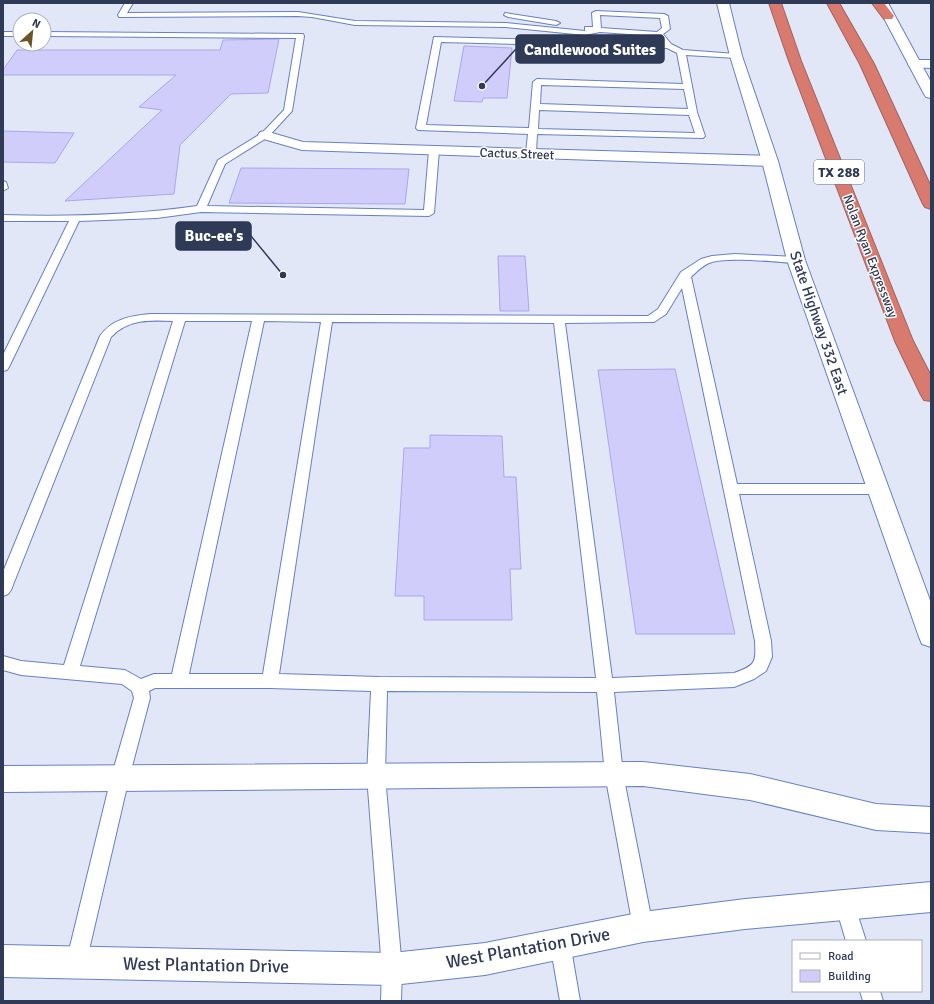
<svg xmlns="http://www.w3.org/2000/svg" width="934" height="1004" viewBox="0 0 934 1004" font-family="Signika,sans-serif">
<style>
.building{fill:#d0cdfb;stroke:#aca5ef}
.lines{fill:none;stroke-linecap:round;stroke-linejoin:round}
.lane-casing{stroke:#6880c3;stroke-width:2}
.street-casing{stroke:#6880c3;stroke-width:2}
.secondary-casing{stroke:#6880c3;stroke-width:2}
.highway-casing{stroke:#9e6466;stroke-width:2}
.lane{fill:#fff;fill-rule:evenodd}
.street{fill:#fff;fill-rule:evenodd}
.secondary{fill:#fff;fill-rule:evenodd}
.highway{fill:#d97a6e;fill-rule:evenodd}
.labels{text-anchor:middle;stroke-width:3;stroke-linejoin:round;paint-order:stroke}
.far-street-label{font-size:13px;fill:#2f3a57;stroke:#fff}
.shield{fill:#fff;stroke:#6d7589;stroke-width:1}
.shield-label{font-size:14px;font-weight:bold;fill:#2f3a57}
.street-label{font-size:15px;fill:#2f3a57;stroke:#fff}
.near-street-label{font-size:18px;fill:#2f3a57;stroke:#fff}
.leader{fill:none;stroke:#2f3a57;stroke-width:1.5}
.callout-dot{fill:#2f3a57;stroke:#fff;stroke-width:1.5}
.callout{fill:#2f3a57;stroke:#2f3a57;stroke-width:1.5}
.callout-label{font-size:16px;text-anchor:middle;font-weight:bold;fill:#fff}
</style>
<rect width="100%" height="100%" fill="#e1e7f6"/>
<g class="building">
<polygon points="279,39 268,93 231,94 180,145 174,194 65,201 162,110 139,107 176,75 3,75 3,70 17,50 220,50 223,40"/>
<polygon points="464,46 512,48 507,98 483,98 482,102 454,101"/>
<polygon points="3,131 74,133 55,163 3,162"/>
<polygon points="241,168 409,169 405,204 229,203"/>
<polygon points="498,256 525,256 529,311 500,311"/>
<polygon points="675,369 735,634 636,634 598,370"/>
<polygon points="430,435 502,436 504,477 516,477 521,569 510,569 512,620 424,620 424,596 395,596 404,448 430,448"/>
</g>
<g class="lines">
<defs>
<g id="lane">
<path d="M 125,3 L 133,3 L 127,13 L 298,12 L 355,21 L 506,23 L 585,31 L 585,27 L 593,27 L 592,13 L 596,11 L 664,14 L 668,16 L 670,29 L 663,34 L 671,44 L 683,50 L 736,54 L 740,56 L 736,58 L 686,55 L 697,112 L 705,136 L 703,138 L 537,134 L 536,153 L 531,156 L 526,153 L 528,134 L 418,130 L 416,128 L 434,37 L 662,43 L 657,36 L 600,32 L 585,35 L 506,27 L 355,25 L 312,17 L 298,16 L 119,17 L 118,15 ZM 600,15 L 660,18 L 662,28 L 657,32 L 601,28 ZM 441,42 L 667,48 L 677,53 L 683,84 L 537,79 L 533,82 L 529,128 L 426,125 ZM 541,85 L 684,89 L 688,109 L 540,104 ZM 539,110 L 689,115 L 695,133 L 538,129 Z"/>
<polygon points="505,13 556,21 560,23 556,25 508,17 504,15"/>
<rect x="3" y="32" width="17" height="4"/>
<path d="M 44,32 L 303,34 L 304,36 L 292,111 L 268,137 L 225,164 L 207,206 L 424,210 L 429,150 L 434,147 L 439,150 L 434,213 L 429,216 L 201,212 L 157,218 L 79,221 L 9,367 L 7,370 L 3,371 L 3,355 L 69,221 L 3,221 L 3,215 C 68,217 133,215 197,206 L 218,160 L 262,133 L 284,110 L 296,38 L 44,36 Z"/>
<polygon points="3,181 6,182 8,188 3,191"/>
<path d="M 735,254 L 796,257 L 801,260 L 796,263 C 776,262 725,256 709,263 C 702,266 696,272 691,277 L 737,484 L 878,484 L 883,486 L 885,489 L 883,492 L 878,494 L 739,494 L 771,641 L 772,657 L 766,671 L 754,679 L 734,687 L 614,692 L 623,774 L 653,927 L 650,934 L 643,937 L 636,934 L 633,927 L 605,774 L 597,692 L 387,691 L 385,776 L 402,969 L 401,1001 L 381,1001 L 382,969 L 367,776 L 371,691 L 270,688 L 155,688 L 149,691 L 150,698 L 129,778 L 86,963 L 83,970 L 76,973 L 69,970 L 66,963 L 111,778 L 134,698 L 132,691 L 122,684 L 21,675 L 3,670 L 3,656 L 21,661 L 64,665 L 173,321 C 150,320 128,319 111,337 L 11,590 L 8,594 L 3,596 L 3,572 L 100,336 C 112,319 130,316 150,314 L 648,316 L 658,309 L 681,272 L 701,259 L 712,256 ZM 682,288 L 755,641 C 756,663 756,665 734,673 L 612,678 L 565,323 L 654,322 L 666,314 ZM 185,321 L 252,321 L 172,674 L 154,674 L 141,679 L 125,670 L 80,666 ZM 264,321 L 321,322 L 263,674 L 189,674 ZM 332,322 L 554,323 L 596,678 L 379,677 L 279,674 Z"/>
<polygon points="845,895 852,897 866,941 846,941 835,904 838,897"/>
<polygon points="560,933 567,936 570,943 580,1001 560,1001 550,943 553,936"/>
<polygon points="860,991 880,991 883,1001 863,1001"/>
</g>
<g id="street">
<polygon points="915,60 931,60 931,68 910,67 908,64 910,61"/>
<polygon points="265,131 303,142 770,156 775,158 778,161 775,164 770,166 302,150 260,138 258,135 260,132"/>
</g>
<g id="secondary">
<polygon points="717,3 729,3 742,56 778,161 805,260 931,603 931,647 922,644 919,637 787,260 762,161 730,56"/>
<polygon points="876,3 888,3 931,82 931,98 926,97 924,94"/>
<polygon points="643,762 750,774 876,804 931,807 931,833 876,830 750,800 643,786 3,792 3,766"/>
<polygon points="931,882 931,912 745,929 643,942 485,975 392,985 3,977 3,945 392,953 485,943 643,912 745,899"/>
</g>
<g id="highway">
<polygon points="769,3 781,3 801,61 913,341 931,376 931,401 924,400 921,395 895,341 789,61"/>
<polygon points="827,3 839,3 874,64 931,187 931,209 925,207 923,204 860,64"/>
<polygon points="872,3 884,3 894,16 892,19 884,19"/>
</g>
</defs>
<use href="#lane" class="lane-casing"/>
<use href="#street" class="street-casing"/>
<use href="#secondary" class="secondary-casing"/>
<use href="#highway" class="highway-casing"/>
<use href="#lane" class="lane"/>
<use href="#street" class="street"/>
<use href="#secondary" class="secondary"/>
<use href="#highway" class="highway"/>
</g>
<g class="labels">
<g class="far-street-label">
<text transform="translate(517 153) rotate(2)" y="5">Cactus Street</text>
<text transform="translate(871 256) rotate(69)" y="5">Nolan Ryan Expressway</text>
</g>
<rect class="shield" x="814" y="160" width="50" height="24" rx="3"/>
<g class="shield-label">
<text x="839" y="177">TX 288</text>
</g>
<g class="street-label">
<text transform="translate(819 323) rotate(71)" y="5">State Highway 332 East</text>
</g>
<g class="near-street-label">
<text transform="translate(528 948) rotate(-10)" y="6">West Plantation Drive</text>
<text transform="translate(206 965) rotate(1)" y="6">West Plantation Drive</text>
</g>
</g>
<path class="leader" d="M482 86L516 49M283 275L251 236"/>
<g class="callout-dot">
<circle cx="482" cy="86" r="4"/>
<circle cx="283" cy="275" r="4"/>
</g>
<g class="callout">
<rect x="516" y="35" width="148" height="28" rx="4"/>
<rect x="176" y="222" width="75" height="28" rx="4"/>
</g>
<g class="callout-label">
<text x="590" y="55">Candlewood Suites</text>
<text x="214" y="241">Buc-ee's</text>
</g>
<rect width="934" height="1004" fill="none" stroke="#2f3a57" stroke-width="8"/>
<rect x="792" y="940" width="130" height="52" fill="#ffffff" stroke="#acb0bc"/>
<rect x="800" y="953" width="20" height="6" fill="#ffffff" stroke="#acb0bc"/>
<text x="828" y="960" font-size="12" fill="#2f3a57">Road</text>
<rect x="800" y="970" width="20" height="12" fill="#d0cdfb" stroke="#acb0bc"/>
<text x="828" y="980" font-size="12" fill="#2f3a57">Building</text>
<g transform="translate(32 32) rotate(27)"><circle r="19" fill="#ffffff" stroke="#acb0bc"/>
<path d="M0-3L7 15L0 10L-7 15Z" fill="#6a5625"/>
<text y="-6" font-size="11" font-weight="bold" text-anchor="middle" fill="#2f3a57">N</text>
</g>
</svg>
